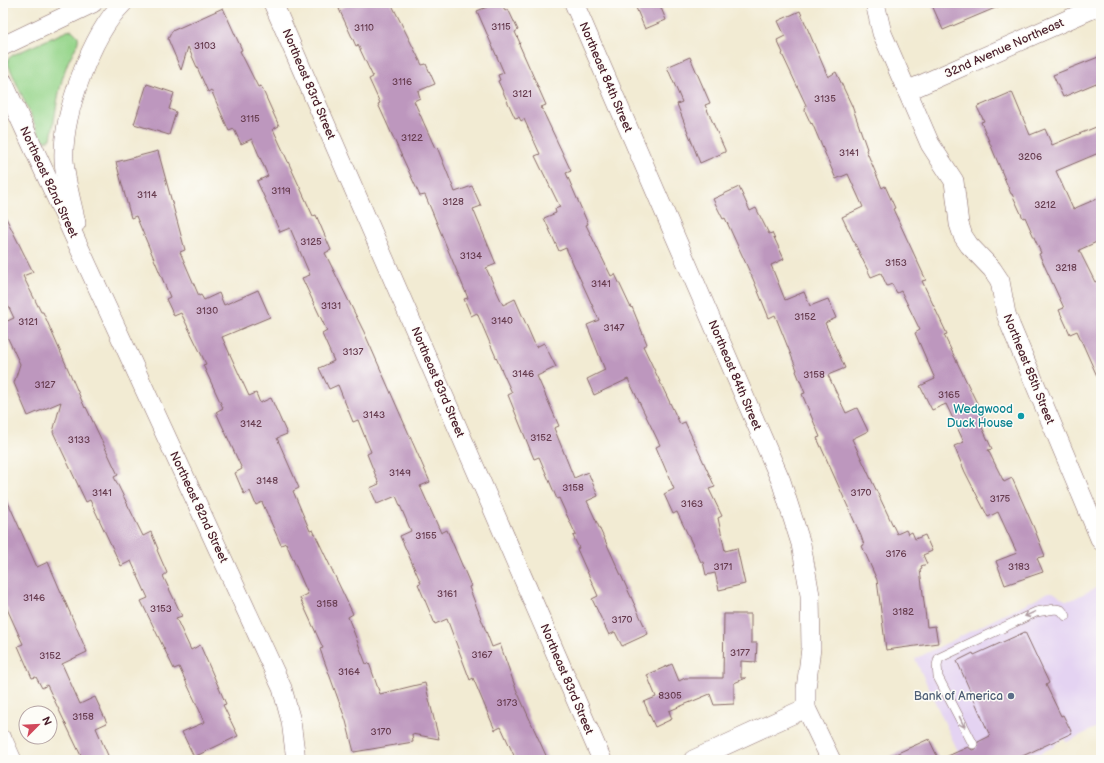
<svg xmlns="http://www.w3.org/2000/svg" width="1104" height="763" viewBox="0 0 1104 763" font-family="'Balsamiq Sans',sans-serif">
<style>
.built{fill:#e4d3f2}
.green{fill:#97d68c;stroke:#707a5c}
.building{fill:#bd97be}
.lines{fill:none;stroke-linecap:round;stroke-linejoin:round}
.service-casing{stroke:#856666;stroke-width:10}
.minor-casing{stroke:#856666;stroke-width:20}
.service{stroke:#fff;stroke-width:9}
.minor{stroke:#fff;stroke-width:19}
.oneway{stroke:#ae9aa0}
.culture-dot{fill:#0f9aa8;stroke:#fdfcf7;stroke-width:1.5}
.service-dot{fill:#5c6f8a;stroke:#fdfcf7;stroke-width:1.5}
.labels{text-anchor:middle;stroke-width:3;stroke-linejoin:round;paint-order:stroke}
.number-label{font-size:10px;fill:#673d50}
.street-label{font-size:12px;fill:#4a1f2b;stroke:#fdfcf7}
.culture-label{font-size:12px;fill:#0d838f;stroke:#fdfcf7;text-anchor:end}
.service-label{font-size:12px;fill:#4e5e75;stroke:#fdfcf7;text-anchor:end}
</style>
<rect width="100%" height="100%" fill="#fdfcf7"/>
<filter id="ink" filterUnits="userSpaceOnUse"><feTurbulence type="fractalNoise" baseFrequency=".025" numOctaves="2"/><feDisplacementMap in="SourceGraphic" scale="8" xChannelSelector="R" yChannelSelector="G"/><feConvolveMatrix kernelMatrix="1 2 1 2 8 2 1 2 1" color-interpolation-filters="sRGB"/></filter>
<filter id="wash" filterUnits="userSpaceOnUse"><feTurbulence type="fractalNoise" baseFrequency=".012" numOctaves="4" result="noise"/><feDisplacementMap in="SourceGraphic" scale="16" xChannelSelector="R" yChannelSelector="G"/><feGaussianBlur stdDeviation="0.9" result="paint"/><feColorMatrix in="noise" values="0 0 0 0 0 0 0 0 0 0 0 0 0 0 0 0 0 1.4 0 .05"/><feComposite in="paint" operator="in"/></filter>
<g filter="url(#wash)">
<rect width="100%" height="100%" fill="#f2ebd3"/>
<polygon class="built" points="1101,585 1101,725 1067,742 1064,739 1055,744 1055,746 1026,760 962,760 915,659 1049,592 1053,592 1065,600 1071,600"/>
<path class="green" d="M 72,30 L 78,36 C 80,44 71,54 68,62 C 58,87 56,112 51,139 L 46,141 L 41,138 L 8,64 L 8,59 L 13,55 L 67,31 Z"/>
<g id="blocks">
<g class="building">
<polygon points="352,3 391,3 422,65 426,64 435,84 418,91 420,98 414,101 435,148 437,147 455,192 472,186 481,206 473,209 496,264 486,268 503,305 515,299 536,347 544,343 556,367 537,376 559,426 554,428 574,478 588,472 598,496 587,501 648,634 622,646 615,632 609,635 592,599 598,596 577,549 579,548 573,536 576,535 559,498 557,499 539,457 534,459 508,395 512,393 498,362 477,313 471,316 464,299 468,298 431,209 425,195 420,196 378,104 380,103 369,79 373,77 358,45 356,46 339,9"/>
<polygon points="497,3 502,3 505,11 508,9 518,30 515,32 520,43 519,44 546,105 541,107 571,171 566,173 588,224 586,225 611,276 615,274 631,308 632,307 647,344 643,346 680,424 685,422 715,487 709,489 722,516 718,518 725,551 737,548 745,584 719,590 715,573 706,575 703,562 701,562 677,512 673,514 664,494 674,489 656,447 660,445 628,379 594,395 587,379 605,370 587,325 599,320 566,248 559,251 544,218 556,213 555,209 560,207 535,156 540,154 524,119 521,121 519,117 515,118 498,81 500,80 498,75 504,73 477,11"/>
<polygon points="634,3 659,3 666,20 645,29"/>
<polygon points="931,3 1007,3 943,30"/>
<polygon points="223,8 242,50 240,51 258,87 261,86 279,126 273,129 313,216 316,215 331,250 325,253 364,332 430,482 420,486 441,533 447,530 471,586 469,587 492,647 500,644 516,689 548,760 516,760 501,727 495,730 473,678 470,680 447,619 435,624 418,584 421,583 400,536 411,531 396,496 377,504 370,488 379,484 367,454 371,452 358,420 353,422 338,385 329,389 319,368 334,361 322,334 327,331 302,278 310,275 290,228 280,232 257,181 268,176 252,139 241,144 234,129 229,131 211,90 208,92 188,47 181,70 168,39 172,31"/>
<polygon points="800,11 828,77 836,72 852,106 867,149 866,150 882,188 885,186 895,208 893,209 926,280 922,281 947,334 944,335 986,422 981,425 992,449 988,450 1004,482 1012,478 1034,528 1045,556 1037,558 1043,572 1005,585 996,561 1017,553 998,512 988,517 965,472 954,446 964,442 946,404 932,410 920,386 935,379 915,333 920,330 901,291 897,293 892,284 887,286 881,273 871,277 842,217 863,207 848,174 836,179 812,123 811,124 805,111 806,105 782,54 783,53 777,40 785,36 778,21"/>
<polygon points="1101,56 1101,81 1063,97 1053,75"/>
<polygon points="690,57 710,103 705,105 725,150 725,152 700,163 677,104 682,102 667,67"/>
<polygon points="147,84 174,93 169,109 176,112 169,135 134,124"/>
<polygon points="1012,92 1030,135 1045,129 1052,145 1101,125 1101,152 1056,171 1073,209 1101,197 1101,240 1079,250 1095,282 1101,279 1101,385 1077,331 1070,334 1059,310 1064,308 1039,254 1041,253 1025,217 1023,218 1012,194 1011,194 981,122 984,121 977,107"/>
<polygon points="158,151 185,250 180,252 199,296 201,295 204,300 219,293 224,305 258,290 270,317 222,337 249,396 256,393 260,403 271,398 287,434 277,438 299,488 293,491 310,531 313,530 353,614 348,617 366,664 369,663 380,694 425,683 439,739 412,734 413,742 354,752 346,721 320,649 323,648 300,598 308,594 286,543 281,545 262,502 256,505 250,491 244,494 235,473 242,469 216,412 223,408 203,365 206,364 181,313 174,316 166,299 170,297 136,216 131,218 116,162"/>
<polygon points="739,187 750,211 756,208 769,234 772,233 784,259 771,265 785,300 804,292 810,306 828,299 836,318 825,323 845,368 828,375 846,413 857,408 868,431 852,439 897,534 906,530 908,534 912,532 915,539 925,535 932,551 923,555 927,564 921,566 922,568 920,569 927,627 935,626 938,643 886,650 877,580 862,546 864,545 861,536 817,438 820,437 802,394 805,393 796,371 797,370 775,315 769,318 753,279 725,218 723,219 713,199"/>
<polygon points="3,212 33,272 23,276 41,312 43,312 85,408 86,407 118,475 114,477 143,536 151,532 158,549 157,550 167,573 163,576 182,616 176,618 191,650 200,645 226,704 223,705 238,736 194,757 182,732 205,722 179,667 174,669 141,601 148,598 131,561 121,566 90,500 86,502 53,432 61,402 28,416 14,383 20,364 3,328 3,323 14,318 3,295"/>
<polygon points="3,491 37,567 48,562 87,652 62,664 80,704 95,697 107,723 96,728 110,760 83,760 47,685 42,688 36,677 32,678 18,646 23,644 3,600"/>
<polygon points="724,614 751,614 751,643 757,643 756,662 741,661 741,678 746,678 734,683 734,704 714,705 710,694 669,711 672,719 655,727 644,702 656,697 647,675 672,664 679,681 685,678 723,678"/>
<polygon points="1025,632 1049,683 1046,685 1061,716 1063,715 1072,733 1014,760 882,760 929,739 939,760 968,747 972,750 976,749 978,742 990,736 957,661 973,653 974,655"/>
</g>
</g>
</g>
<g filter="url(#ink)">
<use href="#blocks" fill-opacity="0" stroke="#856666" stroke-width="1"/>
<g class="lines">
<defs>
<polyline id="service" points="973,744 938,677 937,665 939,658 1036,612 1055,609 1061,610 1066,616"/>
<g id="minor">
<polyline points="273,3 602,760"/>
<polyline points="574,3 781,481 801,544 810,595 811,648 806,689 806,708 831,760"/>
<polyline points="875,3 882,33 930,144 954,181 959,224 963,236 969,245 992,269 1000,281 1006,314 1011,327 1101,541"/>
<polyline points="3,46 93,3"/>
<polyline points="3,82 282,688 291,721 296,760"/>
<polyline points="907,91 1101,5"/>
<path d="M 76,223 C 72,203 65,181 64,160 C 62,115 91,35 123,3"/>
<polyline points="3,740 12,760"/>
<polyline points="693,760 806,708"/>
</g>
</defs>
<use href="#service" class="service-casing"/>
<use href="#minor" class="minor-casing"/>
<use href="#service" class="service"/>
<use href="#minor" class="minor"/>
</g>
<defs><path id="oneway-shaft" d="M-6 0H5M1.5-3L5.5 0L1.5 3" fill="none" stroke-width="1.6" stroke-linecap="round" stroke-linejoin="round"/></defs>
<g class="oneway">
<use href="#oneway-shaft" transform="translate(1030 614) rotate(155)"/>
<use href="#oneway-shaft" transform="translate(962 722) rotate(65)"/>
</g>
</g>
<circle class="culture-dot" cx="1021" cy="416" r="4"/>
<circle class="service-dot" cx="1011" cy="696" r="4"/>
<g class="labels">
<g class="number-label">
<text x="501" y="30">3115</text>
<text x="364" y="31">3110</text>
<text x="205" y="49">3103</text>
<text x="402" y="85">3116</text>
<text x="522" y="97">3121</text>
<text x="825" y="102">3135</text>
<text x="250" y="122">3115</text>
<text x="412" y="141">3122</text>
<text x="849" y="156">3141</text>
<text x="1030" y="160">3206</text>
<text x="281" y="194">3119</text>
<text x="147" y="198">3114</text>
<text x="453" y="205">3128</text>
<text x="1045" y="208">3212</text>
<text x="311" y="245">3125</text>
<text x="471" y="259">3134</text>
<text x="896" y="266">3153</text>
<text x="1066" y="271">3218</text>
<text x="601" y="287">3141</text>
<text x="331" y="309">3131</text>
<text x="207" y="314">3130</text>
<text x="805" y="320">3152</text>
<text x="502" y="324">3140</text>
<text x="28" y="325">3121</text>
<text x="614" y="331">3147</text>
<text x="353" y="355">3137</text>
<text x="523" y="377">3146</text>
<text x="814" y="378">3158</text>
<text x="45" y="388">3127</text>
<text x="949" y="398">3165</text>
<text x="374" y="418">3143</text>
<text x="251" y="427">3142</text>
<text x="541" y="441">3152</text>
<text x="79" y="443">3133</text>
<text x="400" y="476">3149</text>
<text x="267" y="484">3148</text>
<text x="573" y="491">3158</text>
<text x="102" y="496">3141</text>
<text x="861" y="496">3170</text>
<text x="1000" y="502">3175</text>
<text x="692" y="507">3163</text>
<text x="426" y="539">3155</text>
<text x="896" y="557">3176</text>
<text x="723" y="570">3171</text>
<text x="1019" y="570">3183</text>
<text x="447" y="597">3161</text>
<text x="34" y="601">3146</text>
<text x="327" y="607">3158</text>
<text x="161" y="612">3153</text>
<text x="903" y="615">3182</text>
<text x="622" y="623">3170</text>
<text x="740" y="656">3177</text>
<text x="482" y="658">3167</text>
<text x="50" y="659">3152</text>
<text x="349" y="675">3164</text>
<text x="670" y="699">8305</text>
<text x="507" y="706">3173</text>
<text x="83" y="720">3158</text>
<text x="381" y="735">3170</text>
</g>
<g class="street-label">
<text transform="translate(1004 48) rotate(-24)" y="4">32nd Avenue Northeast</text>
<text transform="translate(606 77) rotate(67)" y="4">Northeast 84th Street</text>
<text transform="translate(309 84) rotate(67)" y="4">Northeast 83rd Street</text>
<text transform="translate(49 182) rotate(65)" y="4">Northeast 82nd Street</text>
<text transform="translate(1029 369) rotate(68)" y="4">Northeast 85th Street</text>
<text transform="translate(735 375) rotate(67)" y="4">Northeast 84th Street</text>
<text transform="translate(438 382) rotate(67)" y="4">Northeast 83rd Street</text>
<text transform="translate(199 507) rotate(65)" y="4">Northeast 82nd Street</text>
<text transform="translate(567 679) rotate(67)" y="4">Northeast 83rd Street</text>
</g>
<g class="culture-label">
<text x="1013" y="413">Wedgwood<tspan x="1013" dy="14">Duck House</tspan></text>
</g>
<g class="service-label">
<text x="1003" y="700">Bank of America</text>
</g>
</g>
<rect width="1104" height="763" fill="none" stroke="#fdfcf7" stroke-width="16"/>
<g transform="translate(38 725) rotate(66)"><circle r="19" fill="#fdfcf7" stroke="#b5a4a5"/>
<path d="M0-3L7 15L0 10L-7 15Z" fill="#d1495b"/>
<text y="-6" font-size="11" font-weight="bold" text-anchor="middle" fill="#4a1f2b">N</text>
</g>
</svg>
